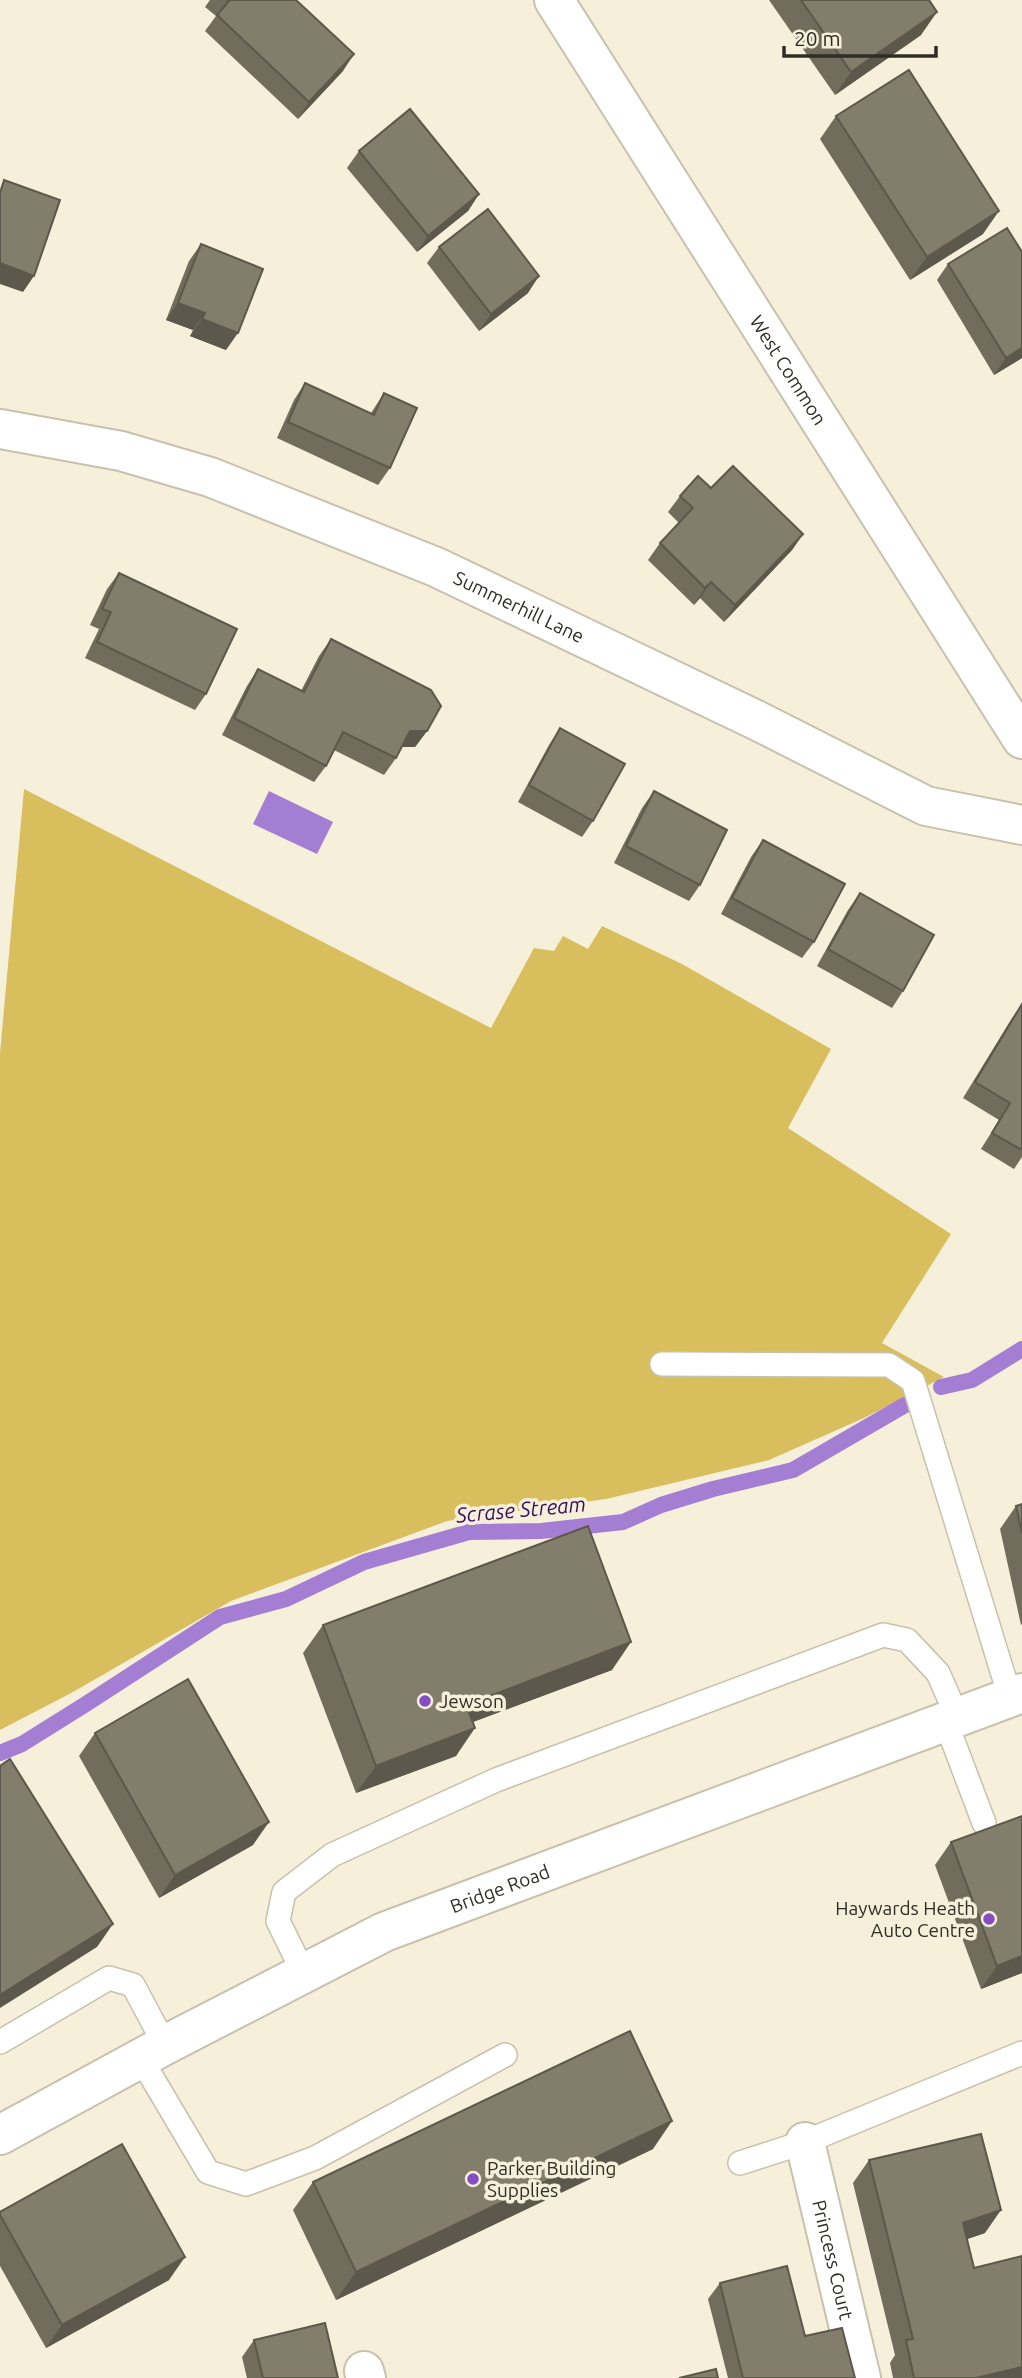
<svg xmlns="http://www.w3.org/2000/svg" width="1022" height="2378" viewBox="0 0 1022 2378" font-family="Ubuntu,sans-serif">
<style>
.green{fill:#d9be5d}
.water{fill:#a47ed2}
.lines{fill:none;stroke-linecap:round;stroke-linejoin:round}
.stream{stroke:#a47ed2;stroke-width:16}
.service-casing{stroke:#c7c1ad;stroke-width:26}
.minor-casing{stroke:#c7c1ad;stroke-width:42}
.tertiary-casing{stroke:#c7c1ad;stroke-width:42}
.secondary-casing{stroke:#c7c1ad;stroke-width:42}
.service{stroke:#fff;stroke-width:23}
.minor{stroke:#fff;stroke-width:38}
.tertiary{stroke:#fff;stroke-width:38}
.secondary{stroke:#fff;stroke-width:38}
.wall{fill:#716c5c}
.shaded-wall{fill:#5c584b}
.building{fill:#837d6b;stroke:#5c584b;stroke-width:2}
.poi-dot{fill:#874cc2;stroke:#f6f0db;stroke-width:2.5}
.labels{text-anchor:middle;stroke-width:7;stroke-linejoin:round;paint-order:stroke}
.street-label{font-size:19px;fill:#2f2d25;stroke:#f6f0db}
.poi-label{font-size:19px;fill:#2f2d25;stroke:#f6f0db;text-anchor:start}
.water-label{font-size:21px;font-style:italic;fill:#380e5a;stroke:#f6f0db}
</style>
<rect width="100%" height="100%" fill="#f6f0db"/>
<polygon class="green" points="24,789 491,1028 534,948 554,951 563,936 588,949 602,926 682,964 831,1049 788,1128 951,1234 882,1343 944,1377 864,1418 769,1460 606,1499 447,1521 231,1601 73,1692 0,1730 0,1053"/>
<polygon class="water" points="269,791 333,822 317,854 253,824"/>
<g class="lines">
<g class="stream">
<polyline points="941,1387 972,1380 1022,1349"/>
<polyline points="0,1753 22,1744 86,1704 220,1617 286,1599 364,1562 469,1532 541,1531 623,1522 661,1505 713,1489 793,1470 905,1405"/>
</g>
<defs>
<g id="service">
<polyline points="662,1364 889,1365 913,1381 1010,1697"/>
<polyline points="945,1720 984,1823"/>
<polyline points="304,1974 278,1921 284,1892 332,1855 496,1780 883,1635 907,1640 938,1673 957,1716"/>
<polyline points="0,2042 109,1978 133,1985 165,2045"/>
<polyline points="141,2059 208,2172 246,2184 315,2158 505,2055"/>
<polyline points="740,2163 805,2142 1022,2053"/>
</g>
<g id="minor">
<path id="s1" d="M 0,2135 L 165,2045 L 384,1932 L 1022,1693"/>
<path id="s2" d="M 805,2142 L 861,2378"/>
<polyline points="364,2371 366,2378"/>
</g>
<g id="tertiary">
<path id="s3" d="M 0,429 L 121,451 L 210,477 L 436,567 L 756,720 L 926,806 L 1022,825"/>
</g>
<g id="secondary">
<path id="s4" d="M 554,0 L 1022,739"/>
</g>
</defs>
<use href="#service" class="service-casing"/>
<use href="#minor" class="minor-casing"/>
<use href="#tertiary" class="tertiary-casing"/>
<use href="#secondary" class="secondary-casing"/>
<use href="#service" class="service"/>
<use href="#minor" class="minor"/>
<use href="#tertiary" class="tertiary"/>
<use href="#secondary" class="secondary"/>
</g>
<g class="wall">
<polygon points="210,0 296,0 343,71 298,119 205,31 216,16 205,7"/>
<polygon points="769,0 929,0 921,35 835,95"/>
<polygon points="836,116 983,234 910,280 820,139"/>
<polygon points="359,151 479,194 468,211 417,252 347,168"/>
<polygon points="201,244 226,350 190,336 193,330 166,320 189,261"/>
<polygon points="439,247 528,293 479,331 427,263"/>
<polygon points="948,264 1022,358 994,375 937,280"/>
<polygon points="305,383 371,413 384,393 390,468 378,485 277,438 294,400"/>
<polygon points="711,488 803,534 792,550 724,622 700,598 694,605 648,560 660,543 679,523 668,512 680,496"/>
<polygon points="119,573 206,694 195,710 85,658 99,629 90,625 107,589"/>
<polygon points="331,639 427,731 415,747 402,747 396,758 384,775 334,750 326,766 314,782 222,735 247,686 258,669 301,691 319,656"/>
<polygon points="560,728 593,821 582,837 518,802 549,745"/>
<polygon points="654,791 700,885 689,901 614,863 642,808"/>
<polygon points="763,840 814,942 802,958 721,914 751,857"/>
<polygon points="860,893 903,991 892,1008 817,966 848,910"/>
<polygon points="1022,1004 1022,1157 1014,1169 981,1149 999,1120 963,1098 1012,1018"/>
<polygon points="1022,1504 1022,1624 1021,1625 1000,1529 1016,1506"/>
<polygon points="323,1625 612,1670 473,1722 456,1756 356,1793 303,1653"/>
<polygon points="95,1733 253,1845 159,1898 79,1756"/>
<polygon points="1022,1816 1022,1973 981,1989 935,1865 951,1842"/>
<polygon points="653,2149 336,2300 293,2210 313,2182"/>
<polygon points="869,2160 985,2233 967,2239 974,2268 1022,2378 893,2378 890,2363 895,2355 853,2183"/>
<polygon points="0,2212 169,2280 46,2348 0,2266"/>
<polygon points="720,2283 805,2336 855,2378 728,2378 708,2299"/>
<polygon points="254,2340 338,2378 247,2378 242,2357"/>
</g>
<g class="shaded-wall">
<polygon points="937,12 921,35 835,95 851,72"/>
<polygon points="354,54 343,71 298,119 309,102"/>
<polygon points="479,194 468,211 417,252 428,236"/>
<polygon points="999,211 983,234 910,280 927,257"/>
<polygon points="0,263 34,276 23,292 0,284"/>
<polygon points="539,276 528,293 479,331 491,314"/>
<polygon points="178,303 205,313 193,330 166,320"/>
<polygon points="202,319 238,333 226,350 190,336"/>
<polygon points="1022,348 1022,358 994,375 1006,358"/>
<polygon points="803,534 792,550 724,622 735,605"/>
<polygon points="711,582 700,598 694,605 705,588"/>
<polygon points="410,731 427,731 415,747 398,747"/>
<polygon points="631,1642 612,1670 446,1732 466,1705"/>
<polygon points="475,1728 456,1756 356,1793 376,1766"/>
<polygon points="269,1822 253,1845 159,1898 175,1875"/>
<polygon points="113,1924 97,1947 0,2008 0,1995"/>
<polygon points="1022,1956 1022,1973 981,1989 997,1966"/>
<polygon points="672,2121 653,2149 336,2300 356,2272"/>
<polygon points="1001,2210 985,2233 947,2246 963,2223"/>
<polygon points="185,2257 169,2280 46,2348 62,2325"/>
<polygon points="1022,2367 1022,2378 976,2378"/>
</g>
<g class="building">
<polygon points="227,0 296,0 354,54 309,102 217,15 229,1"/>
<polygon points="801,0 929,0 937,12 851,72"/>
<polygon points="909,70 999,211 927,257 836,116"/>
<polygon points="410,109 479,194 428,236 359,151"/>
<polygon points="4,180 60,200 34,276 0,263 0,193"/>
<polygon points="488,209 539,276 491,314 439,247"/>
<polygon points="1007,228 1022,252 1022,348 1006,358 948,264"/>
<polygon points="201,244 263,269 238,333 202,319 205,313 178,303"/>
<polygon points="305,383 374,415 384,393 417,408 390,468 288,422"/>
<polygon points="733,466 803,534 735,605 711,582 705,588 660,543 693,508 680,496 698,476 711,488"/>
<polygon points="119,573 237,629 206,694 97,642 111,612 102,609"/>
<polygon points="331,639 431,690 441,706 427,731 410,731 396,758 343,732 326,766 234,718 258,669 304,692"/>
<polygon points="560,728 625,764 593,821 529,785"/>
<polygon points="654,791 727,830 700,885 626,846"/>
<polygon points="763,840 845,884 814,942 732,898"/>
<polygon points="860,893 934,935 903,991 828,949"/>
<polygon points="1022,1004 1022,1150 992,1133 1010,1103 975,1082"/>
<polygon points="1022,1504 1022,1533 1016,1506"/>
<polygon points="588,1526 631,1642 466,1705 475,1728 376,1766 323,1625"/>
<polygon points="188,1679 269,1822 175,1875 95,1733"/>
<polygon points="10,1759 113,1924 0,1995 0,1766"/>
<polygon points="1022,1816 1022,1956 997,1966 951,1842"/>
<polygon points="630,2031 672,2121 356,2272 313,2182"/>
<polygon points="981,2134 1001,2210 963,2223 974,2268 1022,2256 1022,2367 976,2378 914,2378 906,2340 913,2339 869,2160"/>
<polygon points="122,2144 185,2257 62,2325 0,2215 0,2212"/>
<polygon points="787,2266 805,2336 842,2328 855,2378 743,2378 720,2283"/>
<polygon points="325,2323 338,2378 263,2378 254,2340"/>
<polygon points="716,2369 718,2378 679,2378"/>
</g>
<g class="poi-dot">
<circle cx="425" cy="1701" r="7"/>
<circle cx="989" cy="1919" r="7"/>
<circle cx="473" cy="2179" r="7"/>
</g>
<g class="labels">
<g class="street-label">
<text dy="7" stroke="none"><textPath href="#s4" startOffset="438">West Common</textPath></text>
<text dy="7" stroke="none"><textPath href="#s3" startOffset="551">Summerhill Lane</textPath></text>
<text dy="7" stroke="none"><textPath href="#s1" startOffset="558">Bridge Road</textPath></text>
<text dy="7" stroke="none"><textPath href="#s2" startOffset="121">Princess Court</textPath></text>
</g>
<g class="poi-label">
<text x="439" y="1708">Jewson</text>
<text x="975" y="1915" text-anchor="end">Haywards Heath<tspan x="975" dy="22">Auto Centre</tspan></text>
<text x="487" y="2175">Parker Building<tspan x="487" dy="22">Supplies</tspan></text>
</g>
<g class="water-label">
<text transform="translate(521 1510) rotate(-5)" y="7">Scrase Stream</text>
</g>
</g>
<path d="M784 46v10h152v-10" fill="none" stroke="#2f2d25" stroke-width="3.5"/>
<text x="794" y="46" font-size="21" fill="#2f2d25" stroke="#f6f0db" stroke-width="5" paint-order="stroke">20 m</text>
</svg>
